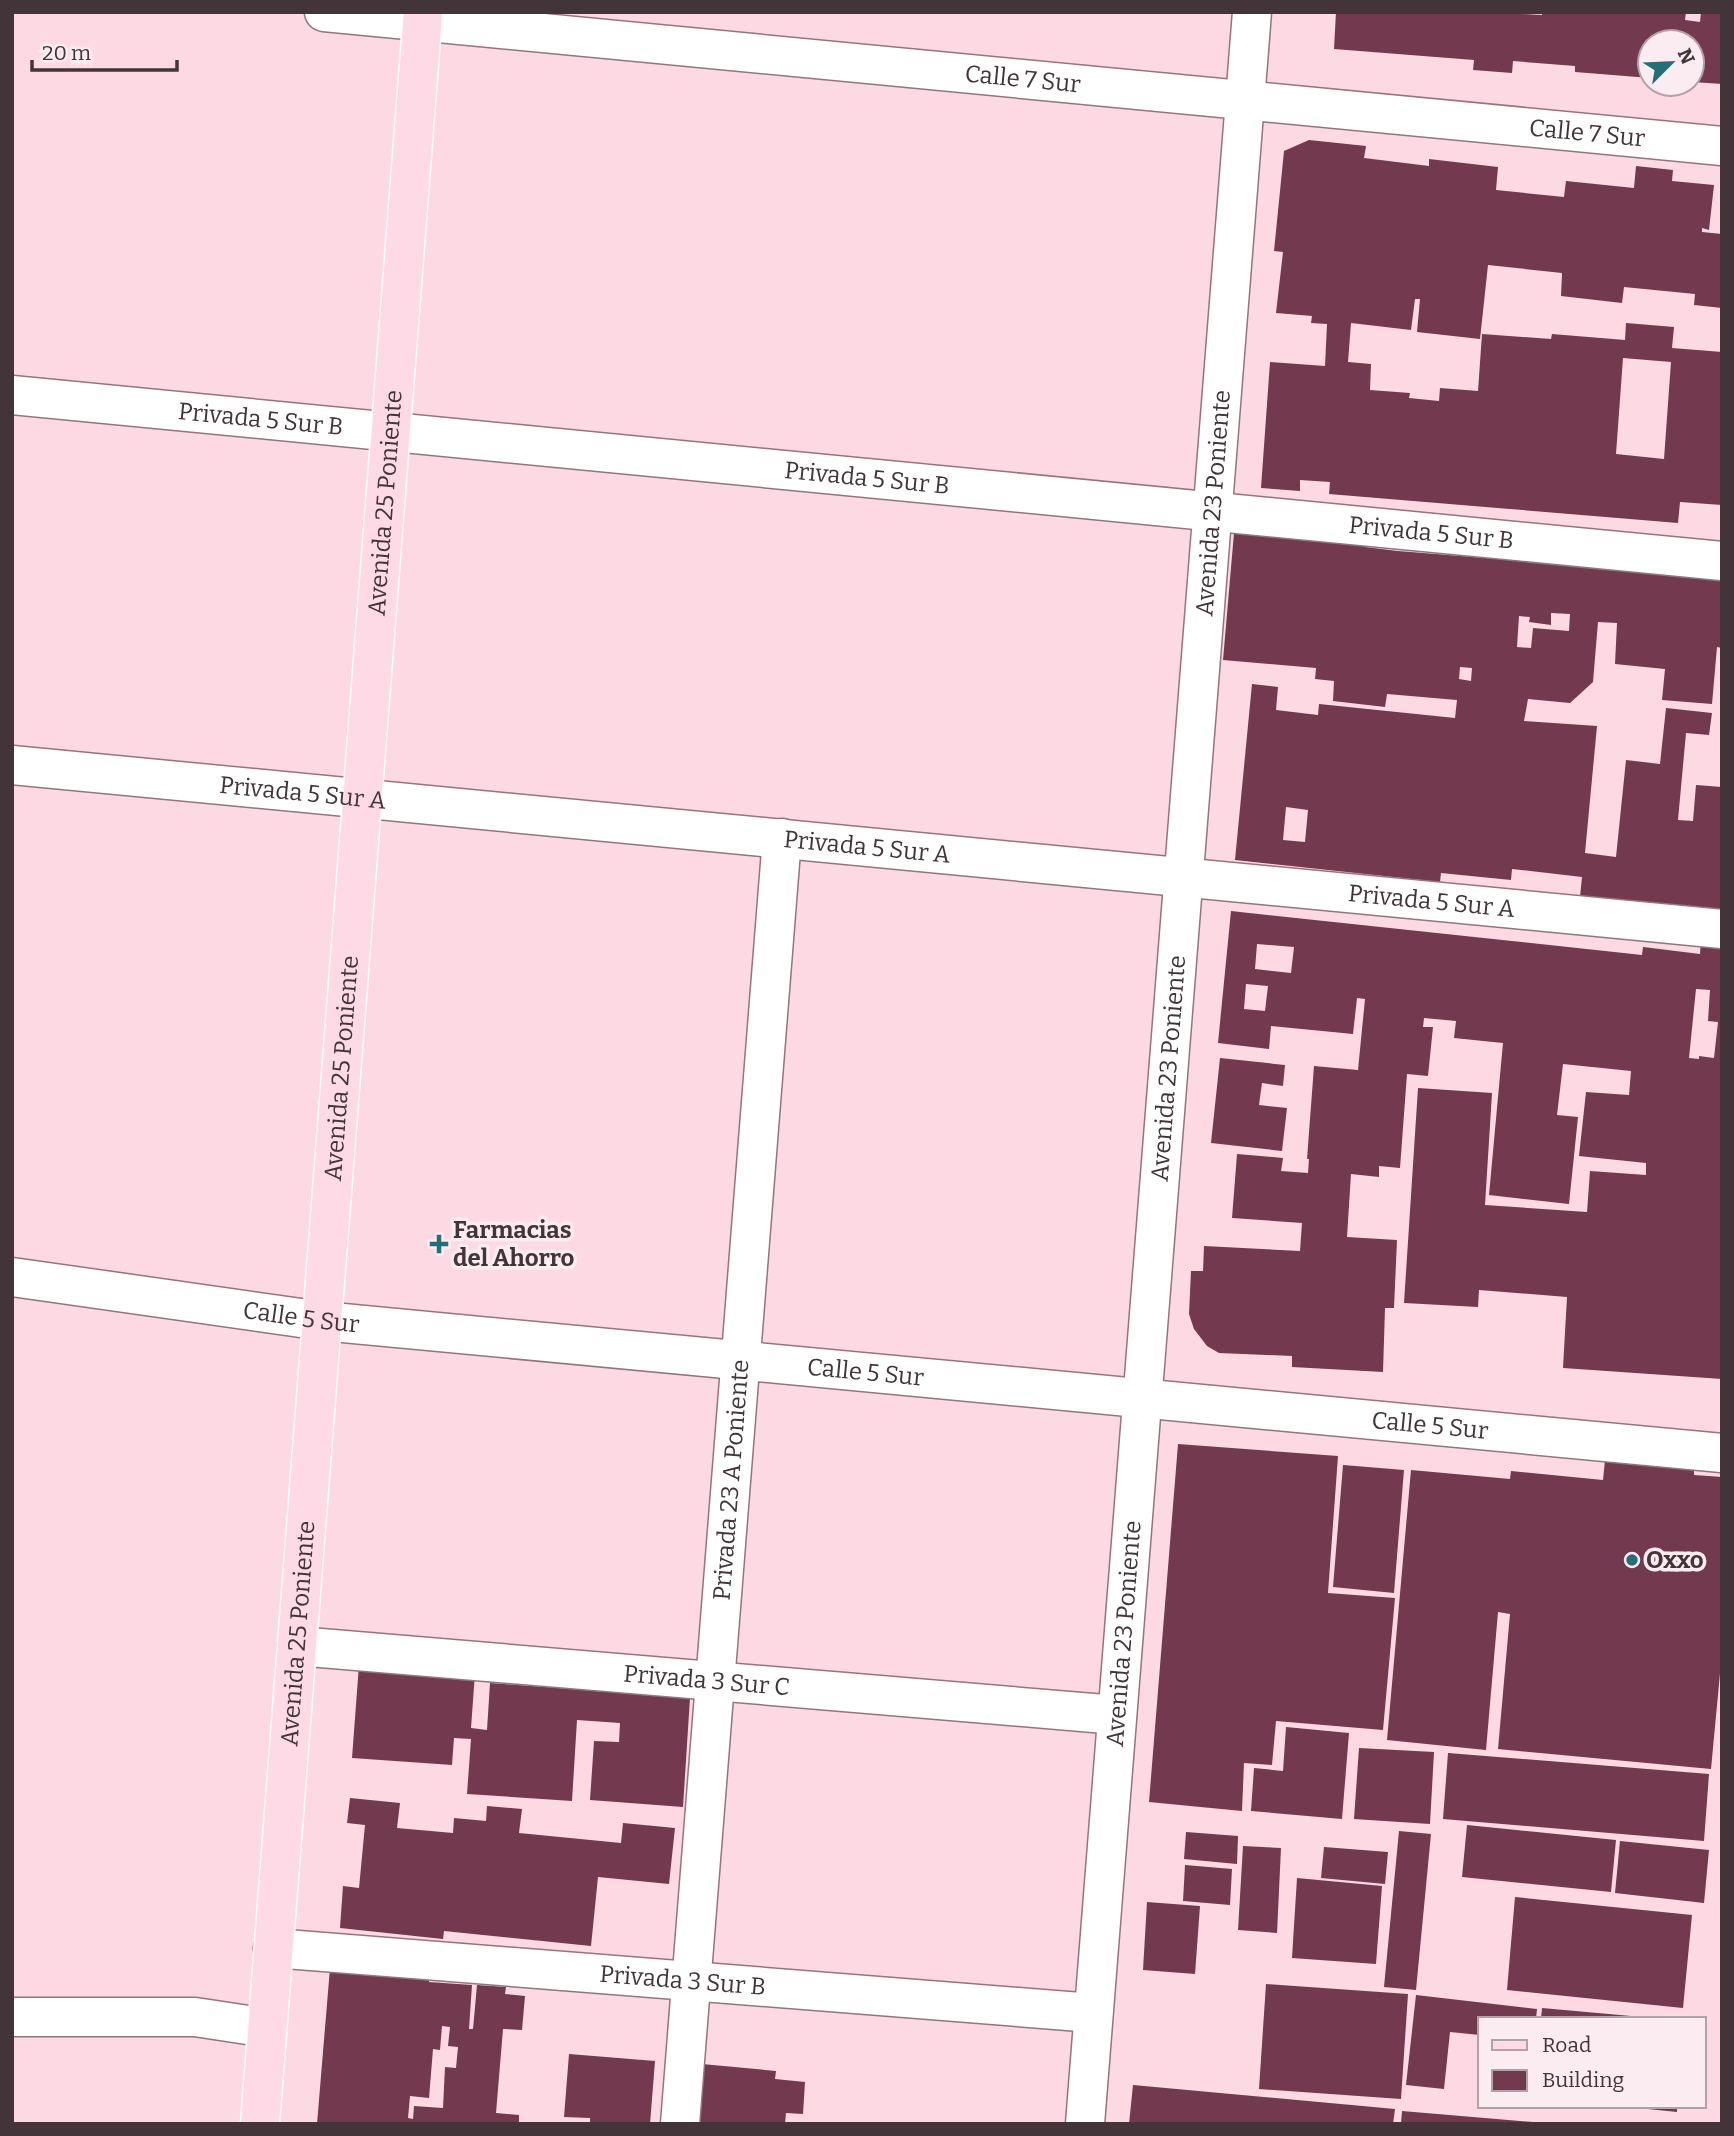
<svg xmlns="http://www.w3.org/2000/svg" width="1734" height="2136" viewBox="0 0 1734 2136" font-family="Bitter,serif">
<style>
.building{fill:#72394f;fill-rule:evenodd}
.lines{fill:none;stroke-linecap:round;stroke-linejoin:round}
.minor-casing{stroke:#94747e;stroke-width:41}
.major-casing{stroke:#fff;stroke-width:41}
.minor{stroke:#fff;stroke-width:38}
.major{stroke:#fddae5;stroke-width:38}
.poi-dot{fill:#256e78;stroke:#fbecf1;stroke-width:2.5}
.labels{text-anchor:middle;stroke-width:7;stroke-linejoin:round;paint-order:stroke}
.street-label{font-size:24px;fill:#423438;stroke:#fbecf1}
.poi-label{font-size:24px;font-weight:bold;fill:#423438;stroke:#fbecf1;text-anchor:start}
</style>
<rect width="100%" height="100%" fill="#fdd9e4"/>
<g class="building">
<polygon points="1336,12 1523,12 1522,14 1542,15 1542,12 1686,12 1685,20 1700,22 1701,12 1722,12 1722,84 1692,82 1692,42 1650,42 1650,78 1575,72 1575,66 1513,61 1512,73 1473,70 1474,60 1334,49"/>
<path d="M 1309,140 L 1366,146 L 1364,158 L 1429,166 L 1429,159 L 1498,167 L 1496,190 L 1564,197 L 1566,181 L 1634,188 L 1636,166 L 1673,170 L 1672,181 L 1714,185 L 1709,230 L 1702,228 L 1702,232 L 1722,234 L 1722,308 L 1694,305 L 1695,294 L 1624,287 L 1622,303 L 1561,296 L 1562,273 L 1488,265 L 1480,339 L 1417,332 L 1420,299 L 1415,299 L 1411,330 L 1351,323 L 1348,362 L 1371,364 L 1370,390 L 1410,393 L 1409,398 L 1439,401 L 1440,388 L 1478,391 L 1482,334 L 1551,339 L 1552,334 L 1625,340 L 1626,323 L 1674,327 L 1672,348 L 1722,352 L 1722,505 L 1680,502 L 1678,523 L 1329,494 L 1330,482 L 1300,480 L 1300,491 L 1261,488 L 1270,362 L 1325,366 L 1327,324 L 1311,323 L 1312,316 L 1276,313 L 1283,252 L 1274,251 L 1284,151 ZM 1623,358 L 1671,362 L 1664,459 L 1616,454 Z"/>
<path d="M 1234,533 L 1365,544 L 1365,547 L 1398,551 L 1722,577 L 1722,648 L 1717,647 L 1712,704 L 1662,700 L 1665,669 L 1615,664 L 1617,623 L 1598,622 L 1593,682 L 1570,703 L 1528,699 L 1524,721 L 1597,726 L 1585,853 L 1616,857 L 1626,760 L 1660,764 L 1666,708 L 1712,713 L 1709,735 L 1686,733 L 1678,820 L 1693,821 L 1696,785 L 1722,787 L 1722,911 L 1580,897 L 1582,877 L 1512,869 L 1511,880 L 1441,873 L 1440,882 L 1235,860 L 1252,684 L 1278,687 L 1276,710 L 1318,715 L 1319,704 L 1455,718 L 1457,700 L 1387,694 L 1385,707 L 1333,701 L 1334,681 L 1315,679 L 1316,668 L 1223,660 ZM 1551,613 L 1570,614 L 1569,631 L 1533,628 L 1531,648 L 1517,647 L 1519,616 L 1530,617 L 1529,622 L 1551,625 ZM 1460,667 L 1472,668 L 1471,681 L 1459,679 ZM 1286,807 L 1308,810 L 1305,842 L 1283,840 Z"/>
<path d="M 1231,911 L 1642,955 L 1643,947 L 1700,954 L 1701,937 L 1722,939 L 1722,1379 L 1563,1368 L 1567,1297 L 1479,1290 L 1478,1307 L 1404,1303 L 1418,1088 L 1492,1093 L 1485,1205 L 1587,1212 L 1590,1171 L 1646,1175 L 1646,1163 L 1579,1156 L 1586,1092 L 1629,1095 L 1631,1071 L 1563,1064 L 1557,1115 L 1578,1117 L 1569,1204 L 1489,1195 L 1503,1043 L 1454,1038 L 1456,1021 L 1424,1018 L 1423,1027 L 1433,1027 L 1428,1076 L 1407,1074 L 1400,1168 L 1379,1166 L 1379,1177 L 1351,1174 L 1347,1237 L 1397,1240 L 1394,1308 L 1385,1308 L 1383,1372 L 1292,1367 L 1292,1356 L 1219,1353 L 1207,1346 L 1194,1329 L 1189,1314 L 1191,1271 L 1203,1271 L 1204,1246 L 1300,1251 L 1302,1223 L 1232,1218 L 1237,1154 L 1283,1158 L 1281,1171 L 1308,1173 L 1309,1159 L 1307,1159 L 1314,1066 L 1358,1070 L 1365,999 L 1357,998 L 1353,1034 L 1271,1026 L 1269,1049 L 1218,1043 ZM 1257,944 L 1294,947 L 1291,973 L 1255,969 ZM 1246,984 L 1268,986 L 1265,1011 L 1244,1009 ZM 1696,989 L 1710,990 L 1708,1021 L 1718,1022 L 1714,1058 L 1699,1056 L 1699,1059 L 1689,1058 Z"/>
<polygon points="1220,1058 1285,1065 1283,1086 1262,1083 1259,1105 1287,1108 1282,1151 1211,1143"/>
<polygon points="1178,1444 1338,1456 1328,1593 1395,1598 1383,1730 1276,1721 1272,1765 1244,1763 1242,1811 1149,1802"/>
<polygon points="1605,1460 1694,1468 1694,1475 1722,1477 1722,1652 1711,1769 1498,1749 1510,1614 1498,1612 1486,1750 1387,1740 1411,1470 1510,1479 1511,1471 1603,1480"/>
<polygon points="1343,1465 1404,1470 1394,1593 1333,1587"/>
<polygon points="359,1665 475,1673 471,1728 487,1730 490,1683 690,1698 683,1807 590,1800 594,1741 619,1742 620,1723 577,1720 572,1801 467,1794 471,1739 454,1738 452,1765 352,1758"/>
<polygon points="1286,1727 1349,1733 1342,1819 1251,1811 1254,1768 1283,1771"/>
<polygon points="1359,1748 1434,1752 1430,1824 1354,1819"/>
<polygon points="1448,1753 1709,1774 1704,1841 1443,1819"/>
<polygon points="350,1798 400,1803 397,1828 453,1833 454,1818 486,1821 487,1806 522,1809 519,1833 621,1843 623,1823 675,1828 669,1884 598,1877 591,1946 444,1931 443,1939 340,1928 343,1886 359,1888 365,1825 347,1823"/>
<polygon points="1467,1825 1616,1840 1611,1892 1462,1877"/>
<polygon points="1399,1831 1431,1834 1416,1990 1384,1987"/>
<polygon points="1186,1832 1238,1836 1237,1864 1184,1859"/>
<polygon points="1620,1841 1709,1850 1704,1903 1615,1893"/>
<polygon points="1243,1846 1281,1848 1277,1933 1238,1930"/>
<polygon points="1324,1847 1388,1852 1385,1884 1321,1878"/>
<polygon points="1185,1865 1232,1869 1230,1905 1183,1901"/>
<polygon points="1297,1878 1382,1886 1376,1964 1292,1958"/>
<polygon points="1515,1897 1692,1915 1683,2008 1507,1990"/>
<polygon points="1147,1902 1200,1906 1195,1974 1143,1970"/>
<path d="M 330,1968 L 429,1977 L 429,1982 L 472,1985 L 469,2029 L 473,2029 L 477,1985 L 506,1987 L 505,1994 L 525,1996 L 522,2030 L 503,2029 L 496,2113 L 519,2115 L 519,2124 L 317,2124 ZM 442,2026 L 450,2027 L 448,2046 L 458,2047 L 456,2068 L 445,2067 L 443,2108 L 414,2106 L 413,2119 L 408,2118 L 410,2096 L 429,2098 L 433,2049 L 440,2050 Z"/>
<polygon points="1266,1984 1408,1994 1401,2099 1259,2089"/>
<polygon points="1416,1995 1537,2009 1536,2019 1480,2019 1480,2035 1450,2032 1444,2089 1406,2085"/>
<polygon points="1542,2008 1642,2017 1642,2019 1541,2019"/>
<polygon points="569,2054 655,2061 650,2124 590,2124 590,2118 564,2117"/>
<polygon points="702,2064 776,2071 775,2079 805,2082 803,2114 786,2113 785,2124 696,2124"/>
<polygon points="1133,2085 1395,2109 1393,2124 1129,2124"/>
<polygon points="1639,2106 1677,2106 1677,2112 1638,2108"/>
<polygon points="1402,2111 1533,2122 1533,2124 1401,2124"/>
</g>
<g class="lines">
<defs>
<g id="minor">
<path id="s1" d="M 324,12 L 1722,146"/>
<path id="s2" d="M 12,395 L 1722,561"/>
<path id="s3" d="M 12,765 L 1722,929"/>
<path id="s4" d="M 12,1277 L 322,1321 L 1722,1453"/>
<path id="s5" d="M 297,1646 L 1117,1715"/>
<path id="s6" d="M 273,1948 L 1093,2013"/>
<polyline points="12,2017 195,2017 267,2028"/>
<path id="s7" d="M 680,2124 L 782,838"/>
<path id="s8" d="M 1085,2124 L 1252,12"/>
</g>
<g id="major">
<path id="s9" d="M 260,2124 L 423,12"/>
</g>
</defs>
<use href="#minor" class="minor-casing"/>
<use href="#major" class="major-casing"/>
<use href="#minor" class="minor"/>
<use href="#major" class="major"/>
</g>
<g class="poi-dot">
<path d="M435.5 1233.5h7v7h7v7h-7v7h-7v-7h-7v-7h7z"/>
<circle cx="1632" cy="1560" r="7"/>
</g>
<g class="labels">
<g class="street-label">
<text dy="8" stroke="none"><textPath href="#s1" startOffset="702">Calle 7 Sur</textPath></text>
<text dy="8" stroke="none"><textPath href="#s1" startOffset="1269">Calle 7 Sur</textPath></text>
<text dy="8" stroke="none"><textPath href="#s2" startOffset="250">Privada 5 Sur B</textPath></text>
<text dy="8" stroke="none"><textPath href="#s2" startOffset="859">Privada 5 Sur B</textPath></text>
<text dy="8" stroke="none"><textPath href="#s9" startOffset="1626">Avenida 25 Poniente</textPath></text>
<text dy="8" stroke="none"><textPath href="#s8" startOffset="1626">Avenida 23 Poniente</textPath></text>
<text dy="8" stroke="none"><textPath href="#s2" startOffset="1426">Privada 5 Sur B</textPath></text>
<text dy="8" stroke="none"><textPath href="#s3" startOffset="292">Privada 5 Sur A</textPath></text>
<text dy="8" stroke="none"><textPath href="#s3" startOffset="859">Privada 5 Sur A</textPath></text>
<text dy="8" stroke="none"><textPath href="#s3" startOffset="1426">Privada 5 Sur A</textPath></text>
<text dy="8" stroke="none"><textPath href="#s9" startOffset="1059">Avenida 25 Poniente</textPath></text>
<text dy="8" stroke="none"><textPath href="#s8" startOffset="1059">Avenida 23 Poniente</textPath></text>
<text dy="8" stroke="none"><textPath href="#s4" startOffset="292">Calle 5 Sur</textPath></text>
<text dy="8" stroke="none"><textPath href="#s4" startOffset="859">Calle 5 Sur</textPath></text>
<text dy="8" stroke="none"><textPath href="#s4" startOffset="1426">Calle 5 Sur</textPath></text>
<text dy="8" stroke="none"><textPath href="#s7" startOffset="646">Privada 23 A Poniente</textPath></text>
<text dy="8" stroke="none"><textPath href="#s9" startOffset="492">Avenida 25 Poniente</textPath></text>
<text dy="8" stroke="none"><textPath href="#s8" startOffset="492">Avenida 23 Poniente</textPath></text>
<text dy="8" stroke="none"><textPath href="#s5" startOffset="411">Privada 3 Sur C</textPath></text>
<text dy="8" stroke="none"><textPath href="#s6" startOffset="411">Privada 3 Sur B</textPath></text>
</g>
<g class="poi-label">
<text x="453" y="1238">Farmacias<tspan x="453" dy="28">del Ahorro</tspan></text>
<text x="1646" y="1568">Oxxo</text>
</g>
</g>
<rect width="1734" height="2136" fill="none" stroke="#423438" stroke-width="28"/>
<rect x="1478" y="2017" width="228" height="91" fill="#fbecf1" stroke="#b1a2a7" stroke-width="2"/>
<rect x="1492" y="2040" width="35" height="10" fill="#fddae5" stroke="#b1a2a7" stroke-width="2"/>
<text x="1542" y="2052" font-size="21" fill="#423438">Road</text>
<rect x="1492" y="2070" width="35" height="21" fill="#72394f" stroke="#b1a2a7" stroke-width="2"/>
<text x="1542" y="2087" font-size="21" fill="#423438">Building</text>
<g transform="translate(1671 63) rotate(66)"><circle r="33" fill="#fbecf1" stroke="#b1a2a7" stroke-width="2"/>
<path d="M0-5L12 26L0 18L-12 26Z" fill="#256e78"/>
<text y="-10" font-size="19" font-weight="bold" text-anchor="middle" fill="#423438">N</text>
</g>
<path d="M32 60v10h145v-10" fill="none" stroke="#423438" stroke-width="3.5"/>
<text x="42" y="60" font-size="21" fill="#423438" stroke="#fbecf1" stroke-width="5" paint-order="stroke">20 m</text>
</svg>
